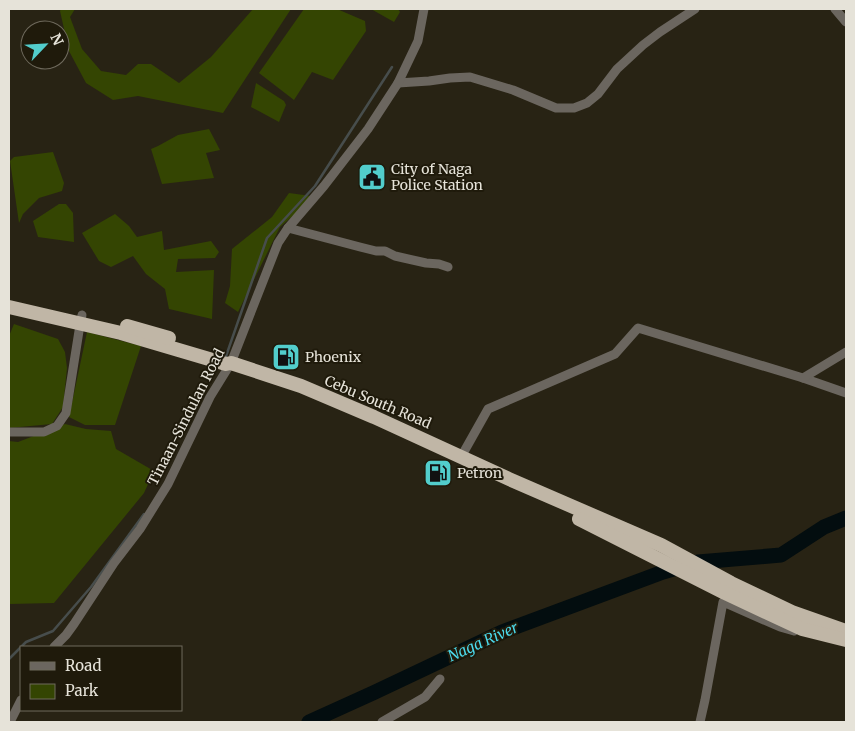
<svg xmlns="http://www.w3.org/2000/svg" width="855" height="731" viewBox="0 0 855 731" font-family="Merriweather,serif">
<style>
.green{fill:#344502}
.lines{fill:none;stroke-linecap:round;stroke-linejoin:round}
.stream{stroke:#474d4c;stroke-width:2.5}
.river{stroke:#030d0f;stroke-width:15}
.minor{stroke:#6b665f;stroke-width:9}
.trunk{stroke:#c0b6a6;stroke-width:14}
.labels{text-anchor:middle;stroke-width:4;stroke-linejoin:round;paint-order:stroke}
.poi-label{font-size:14px;fill:#e6e3d9;stroke:#1f1a0b;text-anchor:start}
.street-label{font-size:14px;fill:#e6e3d9;stroke:#1f1a0b}
.water-label{font-size:15px;font-style:italic;fill:#4bd9eb;stroke:#1f1a0b}
</style>
<rect width="100%" height="100%" fill="#282314"/>
<g class="green">
<polygon points="61,9 75,9 70,17 82,49 101,71 126,75 138,64 151,64 179,83 211,57 253,9 291,9 223,113 138,96 113,100 86,83 69,51 60,11"/>
<polygon points="304,9 337,9 365,21 366,31 333,80 312,72 294,100 259,73"/>
<polygon points="371,9 398,9 400,12 394,22"/>
<polygon points="256,83 284,101 286,105 279,122 251,107"/>
<polygon points="209,129 220,150 206,153 214,178 162,184 151,149 158,146 178,135"/>
<polygon points="53,152 64,183 62,191 39,198 23,214 19,223 10,161 14,157"/>
<polygon points="289,193 311,196 295,214 280,227 238,312 225,303 230,286 232,249 272,217"/>
<polygon points="59,204 66,204 73,213 74,242 38,237 33,221"/>
<polygon points="115,214 129,226 137,237 162,231 164,250 211,241 219,252 215,258 178,259 176,272 214,270 212,319 169,309 165,289 146,274 133,256 111,267 99,261 82,233"/>
<polygon points="14,324 58,339 65,352 67,368 63,407 52,424 9,428 9,336"/>
<polygon points="87,332 141,346 115,425 85,425 69,417"/>
<polygon points="65,424 86,429 111,431 116,449 154,471 144,493 54,603 9,604 9,441 18,442"/>
</g>
<g class="lines">
<g class="stream">
<polyline points="225,359 267,238 315,186 392,67"/>
<polyline points="9,659 26,642 53,631 91,587 144,514"/>
</g>
<polyline class="river" points="309,722 373,693 502,632 663,572 698,562 781,555 824,527 846,518"/>
<g class="minor">
<polyline points="835,9 846,22"/>
<polyline points="398,83 429,81 450,78 470,77 513,90 556,108 574,108 587,103 598,94 617,69 643,45 660,32 695,9"/>
<polyline points="288,228 360,247 376,251 385,251 395,256 426,263 439,264 448,267"/>
<polyline points="803,378 846,393"/>
<polyline points="9,432 44,432 57,426 66,413 79,331 82,315"/>
<polyline points="461,457 488,409 615,354 638,328 803,378 846,352"/>
<polyline points="54,647 66,635 74,624 114,563 140,529 168,484 210,397 231,363 278,243 288,228 324,186 368,129 398,83 418,41 424,9"/>
<polyline points="10,722 21,700"/>
<polyline points="382,722 425,697 440,679"/>
<polyline points="700,722 705,700 723,602 780,627 794,631"/>
</g>
<g class="trunk">
<polyline points="9,307 121,333 226,364 231,363 301,386 374,417 509,479 661,545 731,583 792,612 846,631"/>
<polyline points="127,326 169,338"/>
<polyline points="579,519 725,593 802,629 846,640"/>
</g>
</g>
<defs>
<symbol id="civic-square" viewBox="-11 -11 22 22"><rect x="-9" y="-9" width="18" height="18" rx="4" fill="#52cdcc" stroke="#1f1a0b"/><path d="M-.6-6.5H3V-4.5H.6V-3L4-1V1h2V6H-6V1h2V-1L-.6-3ZM-1.2 2.5V6h2.4V2.5Z" fill="#111"/></symbol>
<symbol id="fuel-square" viewBox="-11 -11 22 22"><rect x="-9" y="-9" width="18" height="18" rx="4" fill="#52cdcc" stroke="#1f1a0b"/><path d="M-5.5-6h7V0h2V4h1.3V-2.5L3-4.5l.8-.8L6-3V5H2.5V1h-1V6h-7ZM-4.2-4.7v3.2H.2V-4.7Z" fill="#111"/></symbol>
</defs>
<g fill-rule="evenodd">
<use href="#civic-square" x="356" y="161" width="32" height="32"/>
<use href="#fuel-square" x="270" y="341" width="32" height="32"/>
<use href="#fuel-square" x="422" y="457" width="32" height="32"/>
</g>
<g class="labels">
<g class="poi-label">
<text x="391" y="174">City of Naga<tspan x="391" dy="16">Police Station</tspan></text>
<text x="305" y="362">Phoenix</text>
<text x="457" y="478">Petron</text>
</g>
<g class="street-label">
<text transform="translate(378 402) rotate(23)" y="5">Cebu South Road</text>
<text transform="translate(186 417) rotate(-63)" y="5">Tinaan-Sindulan Road</text>
</g>
<g class="water-label">
<text transform="translate(483 642) rotate(-24)" y="5">Naga River</text>
</g>
</g>
<rect width="855" height="731" fill="none" stroke="#e6e3d9" stroke-width="20"/>
<rect x="20" y="646" width="162" height="65" fill="#1f1a0b" stroke="#6f6a5d"/>
<rect x="30" y="662" width="25" height="8" fill="#6b665f" stroke="#6f6a5d"/>
<text x="65" y="671" font-size="15" fill="#e6e3d9">Road</text>
<rect x="30" y="684" width="25" height="15" fill="#344502" stroke="#6f6a5d"/>
<text x="65" y="696" font-size="15" fill="#e6e3d9">Park</text>
<g transform="translate(45 45) rotate(65)"><circle r="24" fill="#1f1a0b" stroke="#6f6a5d"/>
<path d="M0-4L9 19L0 12L-9 19Z" fill="#52cdcc"/>
<text y="-8" font-size="14" font-weight="bold" text-anchor="middle" fill="#e6e3d9">N</text>
</g>
</svg>
